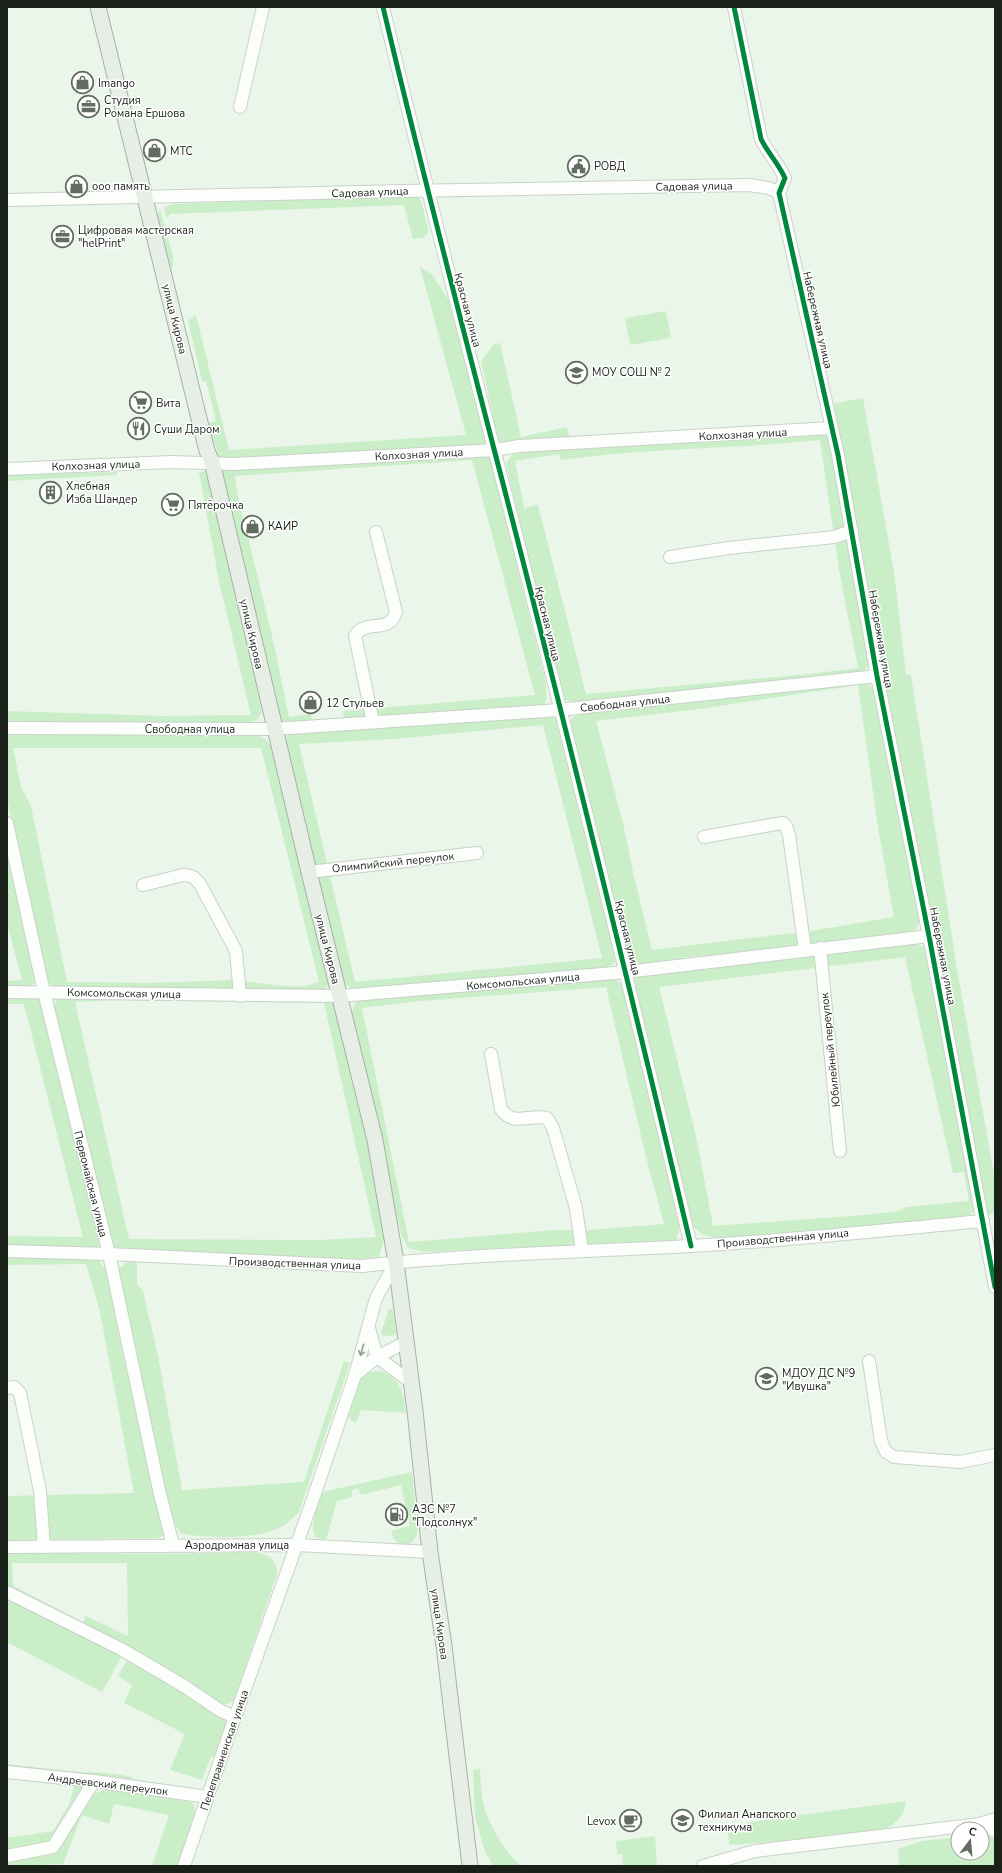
<svg xmlns="http://www.w3.org/2000/svg" width="1002" height="1873" viewBox="0 0 1002 1873" font-family="'Nunito Sans',sans-serif">
<style>
.green{fill:#caeec7;fill-rule:evenodd}
.lines{fill:none;stroke-linecap:round;stroke-linejoin:round}
.minor-casing{stroke:#c9d2c8;stroke-width:14}
.major-casing{stroke:#a5b2a4;stroke-width:17}
.minor{stroke:#fcfefc;stroke-width:12}
.major{stroke:#e7eee6;stroke-width:15}
.cycleway-casing{stroke:#fff;stroke-width:8}
.cycleway{stroke:#00873e;stroke-width:5}
.oneway{stroke:#969b95}
.labels{text-anchor:middle;stroke-width:3;stroke-linejoin:round;paint-order:stroke}
.poi-label{font-size:11px;fill:#192118;stroke:#fff;text-anchor:start}
.street-label{font-size:11px;fill:#192118;stroke:#fff}
</style>
<rect width="100%" height="100%" fill="#eaf6e9"/>
<g class="green">
<polygon points="391,196 418,197 421,200 429,232 423,238 413,239 404,205 169,214 170,217 166,217 164,212 165,207 174,204"/>
<polygon points="160,209 173,256 173,267 170,267 157,216"/>
<polygon points="420,267 432,274 451,304 476,408 487,443 467,448 256,459 220,458 218,455 208,423 216,421 206,381 202,381 188,321 196,315 229,450 466,435"/>
<polygon points="666,311 671,338 630,345 625,318"/>
<polygon points="500,343 521,437 567,427 570,440 504,444 498,440 481,361 494,344"/>
<polygon points="863,398 894,572 906,674 911,675 957,969 995,1179 995,1212 986,1217 898,767 861,545 831,404"/>
<path d="M 822,433 L 828,435 L 870,664 L 862,672 L 574,703 L 564,699 L 559,689 L 506,463 L 512,455 L 533,451 ZM 820,440 L 839,570 L 858,668 L 809,674 L 586,694 L 538,505 L 524,508 L 515,461 L 559,454 L 560,460 C 646,448 734,449 820,440 Z"/>
<polygon points="489,453 546,684 546,700 543,707 344,719 343,711 535,695 472,460 235,476 237,492 272,636 289,717 311,714 312,721 281,723 220,469"/>
<polygon points="206,471 262,712 258,719 250,723 7,722 7,711 164,716 251,715 219,581 199,472"/>
<polygon points="117,472 117,475 7,481 7,475"/>
<path d="M 858,682 L 870,685 L 877,693 L 920,918 L 917,928 L 911,932 L 787,949 L 687,957 L 642,964 L 630,960 L 569,723 L 573,717 L 583,712 ZM 858,685 L 878,828 L 894,917 L 811,931 L 652,950 L 633,872 L 623,823 L 596,721 L 699,709 Z"/>
<path d="M 549,714 L 556,719 L 558,729 L 615,955 L 614,963 L 606,968 L 353,990 L 342,981 L 285,738 L 292,733 ZM 543,725 L 602,958 L 355,982 L 299,744 L 394,739 Z"/>
<path d="M 7,733 L 256,734 L 267,741 L 274,749 L 329,981 L 326,989 L 313,991 L 248,990 L 244,986 L 244,981 C 263,983 303,992 319,981 L 261,748 L 13,748 L 21,787 L 31,806 L 67,982 L 149,983 L 235,980 L 234,987 L 229,990 L 57,987 L 49,984 L 7,799 Z"/>
<path d="M 7,841 L 36,979 C 32,991 17,989 7,989 L 7,981 L 22,980 L 7,923 Z"/>
<path d="M 912,942 L 924,947 L 931,962 L 975,1211 L 968,1216 L 957,1218 L 725,1238 C 706,1236 701,1238 690,1221 L 634,985 L 635,978 L 642,974 L 661,971 L 807,957 L 839,950 ZM 905,957 L 953,1173 L 964,1172 L 969,1201 L 906,1207 L 898,1211 L 865,1215 L 713,1226 L 696,1136 L 659,987 Z"/>
<path d="M 606,977 L 617,980 L 622,985 L 680,1229 L 676,1240 L 423,1252 L 408,1248 L 401,1234 L 352,1011 L 356,1002 L 363,1000 L 468,989 ZM 606,987 L 645,1153 L 664,1224 L 590,1230 L 555,1230 L 409,1242 L 362,1008 L 420,1001 Z"/>
<path d="M 62,996 L 335,1001 L 378,1187 L 385,1235 L 379,1257 L 359,1259 L 116,1249 L 112,1244 L 60,1045 L 54,1006 L 56,999 ZM 117,1000 L 324,1003 L 376,1237 L 320,1240 L 129,1239 L 75,1002 Z"/>
<polygon points="7,997 40,998 99,1240 98,1247 91,1249 7,1246 7,1236 83,1237 24,1004 7,1004"/>
<polygon points="7,1256 86,1257 99,1261 106,1270 121,1347 164,1535 158,1538 7,1540 7,1496 134,1493 100,1312 86,1264 7,1265"/>
<path d="M 137,1260 L 137,1284 L 143,1291 L 158,1356 L 182,1490 L 304,1482 L 344,1361 L 350,1363 L 299,1512 C 292,1519 285,1526 275,1530 C 251,1539 205,1539 180,1533 L 175,1524 L 160,1477 L 118,1270 L 126,1263 Z"/>
<polygon points="389,1309 393,1309 396,1333 392,1336 381,1335 381,1333"/>
<path d="M 381,1371 C 402,1381 403,1392 406,1413 L 361,1410 L 356,1423 L 350,1419 L 346,1413 L 361,1375 L 371,1372 Z"/>
<path d="M 412,1472 L 418,1529 C 416,1549 395,1551 391,1531 L 410,1526 L 401,1485 L 361,1495 L 358,1488 L 351,1491 L 353,1497 L 337,1501 L 326,1540 L 315,1537 C 309,1523 318,1505 322,1492 Z"/>
<path d="M 239,1552 C 256,1553 278,1551 277,1574 L 234,1700 L 228,1704 L 219,1704 L 7,1590 L 7,1553 L 178,1554 ZM 12,1563 L 127,1563 L 128,1636 L 86,1616 L 83,1622 L 13,1586 Z"/>
<polygon points="7,1596 123,1654 102,1692 7,1642"/>
<polygon points="128,1658 227,1719 216,1754 210,1759 202,1780 170,1770 185,1734 124,1703 132,1685 118,1676"/>
<polygon points="7,1764 77,1772 108,1773 133,1777 132,1782 7,1770"/>
<path d="M 480,1769 C 481,1781 481,1795 484,1807 C 489,1824 507,1856 522,1866 L 493,1866 L 484,1849 L 475,1816 L 473,1770 Z"/>
<polygon points="7,1778 71,1783 82,1787 83,1791 49,1842 7,1850 7,1838 53,1831 69,1805 74,1787"/>
<polygon points="108,1789 168,1796 189,1801 194,1805 195,1816 178,1866 152,1866 169,1815 114,1804 109,1824 82,1815 63,1864 7,1866 7,1860 42,1854 83,1803 94,1794"/>
<path d="M 906,1801 C 903,1823 889,1828 869,1834 L 730,1845 L 726,1827 L 764,1820 Z"/>
<polygon points="982,1834 995,1839 995,1866 899,1866 898,1849 922,1841 958,1837 958,1853 982,1853"/>
<polygon points="655,1836 657,1866 623,1866 622,1854 617,1855 616,1841"/>
</g>
<g class="lines">
<defs>
<g id="minor">
<path d="M 383,7 C 418,155 456,302 494,449 C 563,714 628,980 691,1246"/>
<path d="M 734,7 L 761,139 C 768,153 778,163 785,178 L 779,193 L 838,455 L 877,676 L 929,936 L 995,1287"/>
<polyline points="240,107 263,7"/>
<polyline points="7,200 403,191 749,185 769,188 779,193"/>
<polyline points="7,469 171,462 234,464 495,450 519,446 831,428"/>
<polyline points="670,557 729,548 834,537 852,531"/>
<path d="M 373,722 L 355,636 C 366,618 389,635 396,612 L 376,532"/>
<polyline points="7,728 274,729 559,710 877,676"/>
<polyline points="7,823 44,992 109,1254 159,1490 173,1545"/>
<polyline points="704,837 776,824 783,823 786,826 789,835 805,950"/>
<polyline points="309,872 477,853"/>
<path d="M 143,885 L 183,875 C 192,875 194,877 200,884 L 236,951 L 240,996"/>
<polyline points="820,948 840,1151"/>
<polyline points="7,992 340,996 626,972 929,936"/>
<path d="M 491,1054 L 501,1109 C 513,1127 529,1114 547,1118 L 553,1128 L 576,1208 L 582,1251"/>
<path d="M 7,1251 L 109,1254 L 362,1266 C 470,1254 580,1252 690,1246 C 787,1241 885,1230 983,1221"/>
<polyline points="369,1328 377,1357 411,1382"/>
<polyline points="869,1361 881,1441 886,1452 894,1457 960,1462 995,1455"/>
<polyline points="355,1375 377,1357 406,1342"/>
<polyline points="7,1388 14,1387 20,1393 40,1491 44,1547"/>
<polyline points="7,1547 297,1545 430,1552"/>
<polyline points="7,1592 121,1649 184,1686 221,1711 235,1717"/>
<polyline points="7,1772 94,1781 208,1797"/>
<polyline points="980,1824 995,1819"/>
<polyline points="7,1856 53,1847 94,1781"/>
<polyline points="184,1866 235,1717 313,1499 355,1375 376,1298 396,1262"/>
<polyline points="703,1866 755,1851 980,1824 995,1831"/>
</g>
<polyline id="major" points="98,7 207,451 212,462 309,872 375,1140 396,1262 415,1411 430,1552 444,1646 470,1866"/>
</defs>
<use href="#minor" class="minor-casing"/>
<use href="#major" class="major-casing"/>
<use href="#minor" class="minor"/>
<use href="#major" class="major"/>
<defs>
<g id="cycleway">
<path d="M 383,7 C 418,155 456,302 494,449 C 563,714 628,980 691,1246"/>
<path d="M 734,7 L 761,139 C 768,153 778,163 785,178 L 779,193 L 838,455 L 877,676 L 929,936 L 995,1287"/>
</g>
</defs>
<use href="#cycleway" class="cycleway-casing"/>
<use href="#cycleway" class="cycleway"/>
</g>
<defs><path id="oneway-shaft" d="M-6 0H5M1.5-3L5.5 0L1.5 3" fill="none" stroke-width="1.6" stroke-linecap="round" stroke-linejoin="round"/></defs>
<use class="oneway" href="#oneway-shaft" transform="translate(362 1350) rotate(105)"/>
<defs>
<symbol id="shop-ring" viewBox="-11 -11 22 22"><circle r="9.5" fill="#fff" stroke="#626c61" stroke-width="1.5"/><path d="M-5-2.5h2.3a2.7 3.5 0 0 1 5.4 0H5L5.5 6h-11ZM-1.5-2.5h3a1.5 2.3 0 0 0-3 0Z" fill="#626c61"/></symbol>
<symbol id="office-ring" viewBox="-11 -11 22 22"><circle r="9.5" fill="#fff" stroke="#626c61" stroke-width="1.5"/><path d="M-6-3h4V-5.5h4V-3h4V5H-6ZM-1-4.5V-3h2v-1.5ZM-6 0V1H6V0Z" fill="#626c61"/></symbol>
<symbol id="civic-ring" viewBox="-11 -11 22 22"><circle r="9.5" fill="#fff" stroke="#626c61" stroke-width="1.5"/><path d="M-.6-6.5H3V-4.5H.6V-3L4-1V1h2V6H-6V1h2V-1L-.6-3ZM-1.2 2.5V6h2.4V2.5Z" fill="#626c61"/></symbol>
<symbol id="school-ring" viewBox="-11 -11 22 22"><circle r="9.5" fill="#fff" stroke="#626c61" stroke-width="1.5"/><path d="M0-5L7-2L0 1L-7-2ZM-4 1L0 2.5L4 1V4Q0 6-4 4Z" fill="#626c61"/></symbol>
<symbol id="supermarket-ring" viewBox="-11 -11 22 22"><circle r="9.5" fill="#fff" stroke="#626c61" stroke-width="1.5"/><path d="M-6-5.5h2.5l.6 2H6L4.5 2H-2.5L-4.4-4H-6ZM-1.5 3.2a1.3 1.3 0 1 0 .1 0ZM3 3.2a1.3 1.3 0 1 0 .1 0Z" fill="#626c61"/></symbol>
<symbol id="restaurant-ring" viewBox="-11 -11 22 22"><circle r="9.5" fill="#fff" stroke="#626c61" stroke-width="1.5"/><path d="M-5-6h1v4h1v-4h1v4h1v-4h1v5L-1.5 .5V6h-2V.5L-5-1ZM5-6V6H3V1.5H1.5Q1.5-4 5-6Z" fill="#626c61"/></symbol>
<symbol id="building-ring" viewBox="-11 -11 22 22"><circle r="9.5" fill="#fff" stroke="#626c61" stroke-width="1.5"/><path d="M-4-6H4V6H1V3H-1V6H-4ZM-2.5-4.3h1.7v1.8h-1.7ZM.8-4.3h1.7v1.8H.8ZM-2.5-1h1.7V.8h-1.7ZM.8-1h1.7V.8H.8Z" fill="#626c61"/></symbol>
<symbol id="fuel-ring" viewBox="-11 -11 22 22"><circle r="9.5" fill="#fff" stroke="#626c61" stroke-width="1.5"/><path d="M-5.5-6h7V0h2V4h1.3V-2.5L3-4.5l.8-.8L6-3V5H2.5V1h-1V6h-7ZM-4.2-4.7v3.2H.2V-4.7Z" fill="#626c61"/></symbol>
<symbol id="university-ring" viewBox="-11 -11 22 22"><circle r="9.5" fill="#fff" stroke="#626c61" stroke-width="1.5"/><path d="M0-5L7-2L0 1L-7-2ZM-4 1L0 2.5L4 1V4Q0 6-4 4Z" fill="#626c61"/></symbol>
<symbol id="cafe-ring" viewBox="-11 -11 22 22"><circle r="9.5" fill="#fff" stroke="#626c61" stroke-width="1.5"/><path d="M-5.5-4.5H6V0H3Q3 3.5 0 3.5H-2.5Q-5.5 3.5-5.5 0ZM3-3.2v2h1.7v-2ZM-6 4.5H4V6H-6Z" fill="#626c61"/></symbol>
</defs>
<g fill-rule="evenodd">
<use href="#shop-ring" x="70" y="70" width="25" height="25"/>
<use href="#office-ring" x="76" y="94" width="25" height="25"/>
<use href="#shop-ring" x="142" y="138" width="25" height="25"/>
<use href="#civic-ring" x="566" y="154" width="25" height="25"/>
<use href="#shop-ring" x="64" y="174" width="25" height="25"/>
<use href="#office-ring" x="50" y="224" width="25" height="25"/>
<use href="#school-ring" x="564" y="360" width="25" height="25"/>
<use href="#supermarket-ring" x="128" y="390" width="25" height="25"/>
<use href="#restaurant-ring" x="126" y="416" width="25" height="25"/>
<use href="#building-ring" x="38" y="480" width="25" height="25"/>
<use href="#supermarket-ring" x="160" y="492" width="25" height="25"/>
<use href="#shop-ring" x="240" y="514" width="25" height="25"/>
<use href="#shop-ring" x="298" y="690" width="25" height="25"/>
<use href="#school-ring" x="754" y="1366" width="25" height="25"/>
<use href="#fuel-ring" x="384" y="1502" width="25" height="25"/>
<use href="#university-ring" x="670" y="1808" width="25" height="25"/>
<use href="#cafe-ring" x="618" y="1808" width="25" height="25"/>
</g>
<g class="labels">
<g class="poi-label">
<text x="98" y="87">Imango</text>
<text x="104" y="104">Студия<tspan x="104" dy="13">Романа Ершова</tspan></text>
<text x="170" y="155">МТС</text>
<text x="594" y="170">РОВД</text>
<text x="92" y="190">ооо память</text>
<text x="78" y="234">Цифровая мастерская<tspan x="78" dy="13">"helPrint"</tspan></text>
<text x="592" y="376">МОУ СОШ № 2</text>
<text x="156" y="407">Вита</text>
<text x="154" y="433">Суши Даром</text>
<text x="66" y="490">Хлебная<tspan x="66" dy="13">Изба Шандер</tspan></text>
<text x="188" y="509">Пятёрочка</text>
<text x="268" y="530">КАИР</text>
<text x="326" y="707">12 Стульев</text>
<text x="782" y="1377">МДОУ ДС №9<tspan x="782" dy="13">"Ивушка"</tspan></text>
<text x="412" y="1513">АЗС №7<tspan x="412" dy="13">"Подсолнух"</tspan></text>
<text x="698" y="1818">Филиал Анапского<tspan x="698" dy="13">техникума</tspan></text>
<text x="616" y="1825" text-anchor="end">Levox</text>
</g>
<g class="street-label">
<text transform="translate(694 186) rotate(-1)" y="4">Садовая улица</text>
<text transform="translate(370 192) rotate(-2)" y="4">Садовая улица</text>
<text transform="translate(468 310) rotate(75)" y="4">Красная улица</text>
<text transform="translate(175 319) rotate(76)" y="4">улица Кирова</text>
<text transform="translate(818 320) rotate(77)" y="4">Набережная улица</text>
<text transform="translate(743 434) rotate(-3)" y="4">Колхозная улица</text>
<text transform="translate(419 454) rotate(-3)" y="4">Колхозная улица</text>
<text transform="translate(96 465) rotate(-2)" y="4">Колхозная улица</text>
<text transform="translate(548 624) rotate(76)" y="4">Красная улица</text>
<text transform="translate(252 634) rotate(77)" y="4">улица Кирова</text>
<text transform="translate(881 639) rotate(80)" y="4">Набережная улица</text>
<text transform="translate(625 703) rotate(-6)" y="4">Свободная улица</text>
<text x="190" y="733">Свободная улица</text>
<text transform="translate(393 862) rotate(-6)" y="4">Олимпийский переулок</text>
<text transform="translate(628 938) rotate(76)" y="4">Красная улица</text>
<text transform="translate(328 949) rotate(76)" y="4">улица Кирова</text>
<text transform="translate(943 956) rotate(79)" y="4">Набережная улица</text>
<text transform="translate(523 981) rotate(-5)" y="4">Комсомольская улица</text>
<text transform="translate(124 993) rotate(1)" y="4">Комсомольская улица</text>
<text transform="translate(830 1050) rotate(-96)" y="4">Юбилейный переулок</text>
<text transform="translate(91 1184) rotate(76)" y="4">Первомайская улица</text>
<text transform="translate(783 1238) rotate(-5)" y="4">Производственная улица</text>
<text transform="translate(295 1263) rotate(2)" y="4">Производственная улица</text>
<text x="237" y="1549">Аэродромная улица</text>
<text transform="translate(440 1624) rotate(82)" y="4">улица Кирова</text>
<text transform="translate(224 1750) rotate(-71)" y="4">Переправненская улица</text>
<text transform="translate(108 1784) rotate(7)" y="4">Андреевский переулок</text>
</g>
</g>
<rect width="1002" height="1873" fill="none" stroke="#192118" stroke-width="16"/>
<g transform="translate(970 1841) rotate(16)"><circle r="19" fill="#ffffff" stroke="#a3a6a3"/>
<path d="M0-3L7 15L0 10L-7 15Z" fill="#626c61"/>
<text y="-6" font-size="11" font-weight="bold" text-anchor="middle" fill="#192118">С</text>
</g>
</svg>
